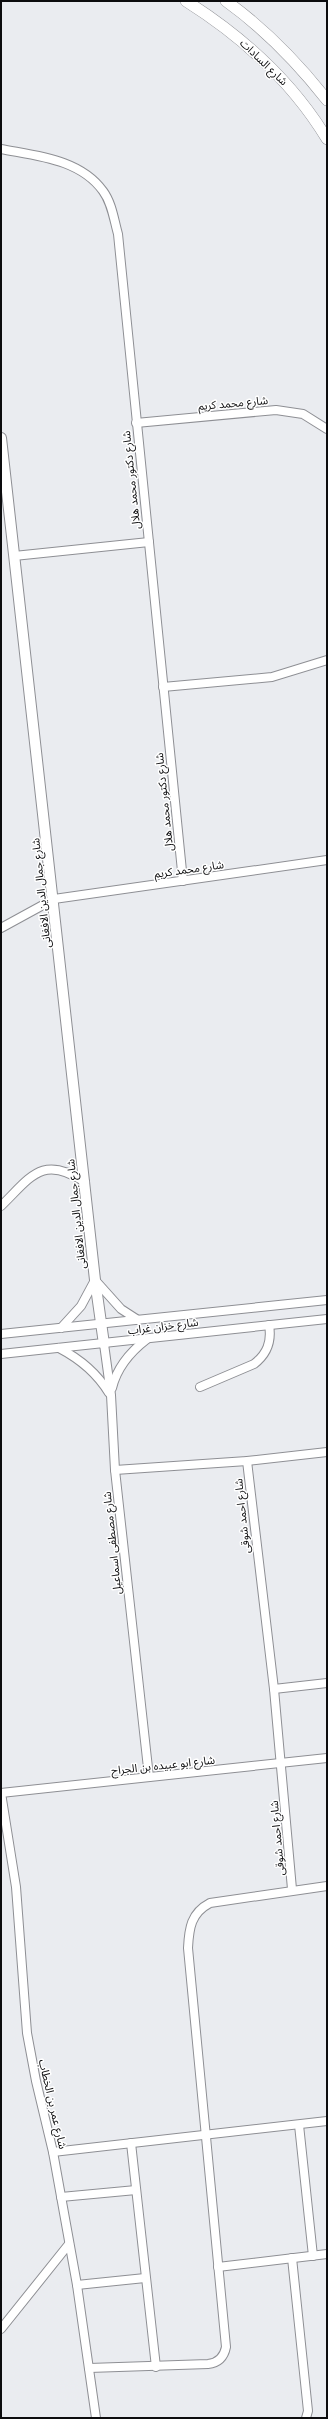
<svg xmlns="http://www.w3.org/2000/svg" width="328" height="2419" viewBox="0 0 328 2419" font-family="'Open Sans','Noto Sans Arabic',sans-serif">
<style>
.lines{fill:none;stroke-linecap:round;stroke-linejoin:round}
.minor-casing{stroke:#8e8f94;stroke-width:10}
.tertiary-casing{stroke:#8e8f94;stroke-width:12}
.secondary-casing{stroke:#8e8f94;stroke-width:12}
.minor{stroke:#fff;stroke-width:8}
.tertiary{stroke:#fff;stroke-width:10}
.secondary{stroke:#fff;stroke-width:11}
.labels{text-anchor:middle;stroke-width:3;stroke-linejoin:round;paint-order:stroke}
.street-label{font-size:11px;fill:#0c0c0e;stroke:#fff}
</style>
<rect width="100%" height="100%" fill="#eaecf0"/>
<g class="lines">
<defs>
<g id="minor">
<path d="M 1,149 C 37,156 80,159 103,191 C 112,203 114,220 118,234 L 183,881"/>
<polyline points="136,423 276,410 303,414 327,429"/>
<polyline points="14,556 149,542"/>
<polyline points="163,687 272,677 327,660"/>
<polyline points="1,928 54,899 327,860"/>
<path d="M 1,1206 C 31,1177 42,1154 85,1182"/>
<polyline points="61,1328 81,1306 95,1280 121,1309 138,1320"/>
<polyline points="1,1334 327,1300"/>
<polyline points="104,1344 111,1395 115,1470 149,1777"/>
<path d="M 59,1348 C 80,1359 97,1373 109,1393"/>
<polyline points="1,1354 327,1319"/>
<path d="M 200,1387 L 254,1364 C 267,1354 272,1342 269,1325"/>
<path d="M 112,1388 C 117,1367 130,1352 147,1339"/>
<polyline points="247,1461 274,1689 292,1889"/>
<polyline points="115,1470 247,1461 327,1452"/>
<polyline points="274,1689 327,1683"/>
<polyline points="1,1793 16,1887 27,2033 36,2081 53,2152 77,2285 96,2418"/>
<polyline points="1,1793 327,1758"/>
<polyline points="299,2125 313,2256"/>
<polyline points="131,2143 156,2367"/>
<polyline points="53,2152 327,2121"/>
<polyline points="61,2197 136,2190"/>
<polyline points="292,2258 308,2411 306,2418"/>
<polyline points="218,2267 327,2254"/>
<polyline points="77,2285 145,2278"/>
<polyline points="1,2329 69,2244"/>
<path d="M 89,2368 L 208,2364 C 218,2363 224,2357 226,2347 L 188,1948 C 189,1928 191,1913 210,1903 L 327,1886"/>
</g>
<polyline id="tertiary" points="1,438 95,1280 104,1344"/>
<g id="secondary">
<path d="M 186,1 C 243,37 292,81 327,139"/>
<path d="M 226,1 C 265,29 297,62 327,100"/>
</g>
</defs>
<use href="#minor" class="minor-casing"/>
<use href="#tertiary" class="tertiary-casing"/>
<use href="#secondary" class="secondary-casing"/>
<use href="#minor" class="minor"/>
<use href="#tertiary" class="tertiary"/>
<use href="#secondary" class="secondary"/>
</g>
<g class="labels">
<g class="street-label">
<text transform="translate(264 62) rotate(44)" y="4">شارع السادات</text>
<text transform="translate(233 403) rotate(-5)" y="4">شارع محمد كريم</text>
<text transform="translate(131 480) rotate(-96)" y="4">شارع دكتور محمد هلال</text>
<text transform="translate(164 802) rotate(-96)" y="4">شارع دكتور محمد هلال</text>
<text transform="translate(189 869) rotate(-8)" y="4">شارع محمد كريم</text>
<text transform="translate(41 893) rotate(-96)" y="4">شارع جمال الدين الافغانى</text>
<text transform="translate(76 1214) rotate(-96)" y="4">شارع جمال الدين الافغانى</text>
<text transform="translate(163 1326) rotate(-7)" y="4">شارع خزان غراب</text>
<text transform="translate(242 1516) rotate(-96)" y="4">شارع احمد شوقى</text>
<text transform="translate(112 1543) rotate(-96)" y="4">شارع مصطفى اسماعيل</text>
<text transform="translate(163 1765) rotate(-6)" y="4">شارع ابو عبيده بن الجراح</text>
<text transform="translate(277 1838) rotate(-95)" y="4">شارع احمد شوقى</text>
<text transform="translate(53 2104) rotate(77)" y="4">شارع عمر بن الخطاب</text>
</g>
</g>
<rect width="328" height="2419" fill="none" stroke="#0c0c0e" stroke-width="4"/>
</svg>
